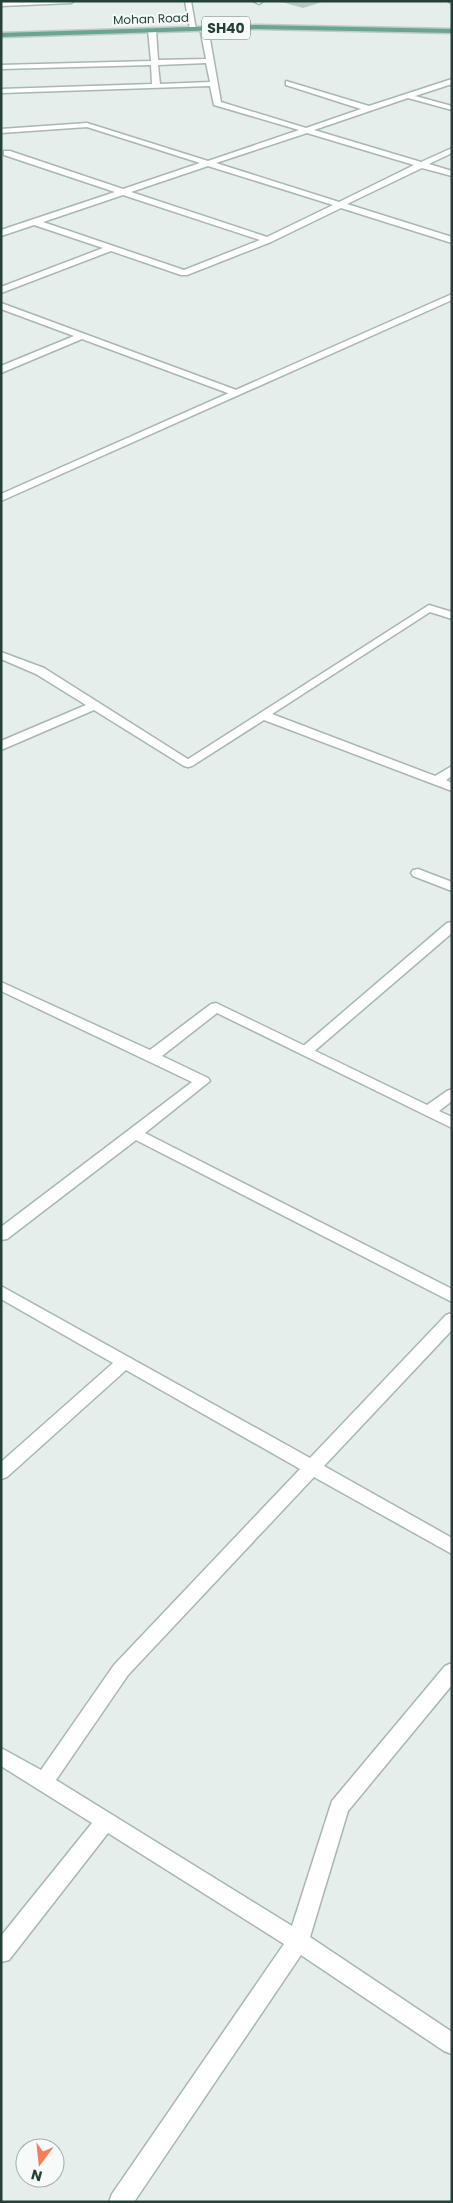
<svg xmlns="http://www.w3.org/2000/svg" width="453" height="2203" viewBox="0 0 453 2203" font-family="Poppins,sans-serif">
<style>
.building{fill:#bac9c3}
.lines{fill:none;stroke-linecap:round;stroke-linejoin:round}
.service-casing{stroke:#a7b7b1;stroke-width:3}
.minor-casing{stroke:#a7b7b1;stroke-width:3}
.tertiary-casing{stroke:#a7b7b1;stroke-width:3}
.primary-casing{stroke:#c1cac7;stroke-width:3}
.service{fill:#fff;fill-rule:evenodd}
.minor{fill:#fff;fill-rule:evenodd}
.tertiary{fill:#fff;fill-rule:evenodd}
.primary{fill:#68a593;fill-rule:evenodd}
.labels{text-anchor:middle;stroke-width:4;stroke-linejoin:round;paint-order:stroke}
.far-street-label{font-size:12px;fill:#234138;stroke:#f6faf8}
.shield{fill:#f6faf8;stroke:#627872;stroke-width:1}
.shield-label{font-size:14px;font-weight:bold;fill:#234138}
</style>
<rect width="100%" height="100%" fill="#e5eeea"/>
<polygon class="building" points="278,1 322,1 322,2 303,8"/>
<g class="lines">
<defs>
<g id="service">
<polygon points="74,1 71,3 1,6 1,2"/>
<polygon points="185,1 191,1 196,30 190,29"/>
<polygon points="253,1 262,1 262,2 259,4"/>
<path d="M 204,26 L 208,28 L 221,102 L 306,128 L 361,109 L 286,85 L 286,81 L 369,106 L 452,79 L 452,84 L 415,96 L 452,106 L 452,110 L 408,98 L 314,130 L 421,162 L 452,148 L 452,153 L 429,164 L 452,171 L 452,176 L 422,168 L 347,204 L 452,237 L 452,243 L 341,208 L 271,242 L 187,275 L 181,275 L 111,251 L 1,293 L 1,287 L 103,248 L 34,225 L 1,236 L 1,230 L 115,192 L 4,155 L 4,151 L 10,151 L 123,189 L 200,163 L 87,127 L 1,133 L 1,129 L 87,123 L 208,161 L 299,130 L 214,105 L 210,86 L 1,93 L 1,89 L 152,84 L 151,65 L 1,69 L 1,65 L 151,61 L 148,30 L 152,28 L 156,30 L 158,60 L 206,59 L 200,28 ZM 206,63 L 210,82 L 160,84 L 158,65 ZM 307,133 L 414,165 L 339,202 L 216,163 ZM 208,166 L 333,205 L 267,237 L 131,192 ZM 123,195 L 260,240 L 184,270 L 43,222 Z"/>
<polygon points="1,303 239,391 241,393 236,396 233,395 82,339 1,373 1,366 74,336 1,309"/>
<polygon points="1,652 44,668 194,763 188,767 184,766 94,710 1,750 1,741 86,705 36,674 1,659"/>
<polygon points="418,869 452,882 452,891 413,876 411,873 413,870"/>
<polygon points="1,982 150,1050 211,1004 216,1003 427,1105 447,1091 452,1089 452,1101 439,1111 452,1117 452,1128 217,1013 162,1056 208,1078 210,1081 145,1133 452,1289 452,1302 136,1140 7,1239 1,1240 1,1227 192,1082 1,991"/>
<polygon points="1,1286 310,1458 446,1315 452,1313 452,1330 324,1466 452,1538 452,1554 314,1477 128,1675 56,1780 292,1926 332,1801 445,1666 452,1663 452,1685 348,1811 310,1937 452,2032 452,2054 444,2051 301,1955 134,2202 109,2202 112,2194 284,1944 108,1833 9,1960 1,1962 1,1936 92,1823 1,1766 1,1748 41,1770 114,1665 300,1469 126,1370 7,1477 1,1479 1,1462 113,1363 1,1299"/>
</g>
<g id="minor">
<polygon points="429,605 452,612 452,619 430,612 272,714 435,776 452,766 452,776 446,780 452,783 452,791 264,720 192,766 188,767 182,763"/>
<polygon points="452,922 452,933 311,1054 301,1054 299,1051 301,1048 447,923"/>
</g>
<g id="tertiary">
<polygon points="448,1 452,1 452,3 449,2"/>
<polygon points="452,294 452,300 1,501 1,494"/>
</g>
<polygon id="primary" points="257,25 452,29 452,33 257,29 1,37 1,33"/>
</defs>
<use href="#service" class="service-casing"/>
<use href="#minor" class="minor-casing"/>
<use href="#tertiary" class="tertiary-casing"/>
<use href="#primary" class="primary-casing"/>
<use href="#service" class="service"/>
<use href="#minor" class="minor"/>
<use href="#tertiary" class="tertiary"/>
<use href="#primary" class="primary"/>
</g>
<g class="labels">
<g class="far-street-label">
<text transform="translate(151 19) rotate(-2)" y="4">Mohan Road</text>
</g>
<rect class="shield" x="202" y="16.5" width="48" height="23" rx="4"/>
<g class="shield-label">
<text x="226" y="33">SH40</text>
</g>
</g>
<rect width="453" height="2203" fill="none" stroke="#234138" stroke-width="5"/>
<g transform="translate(40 2163) rotate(195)"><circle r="24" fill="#f6faf8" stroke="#a2b0ab"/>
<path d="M0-4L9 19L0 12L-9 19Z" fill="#f57d5c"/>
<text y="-8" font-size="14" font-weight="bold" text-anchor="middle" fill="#234138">N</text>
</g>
</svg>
